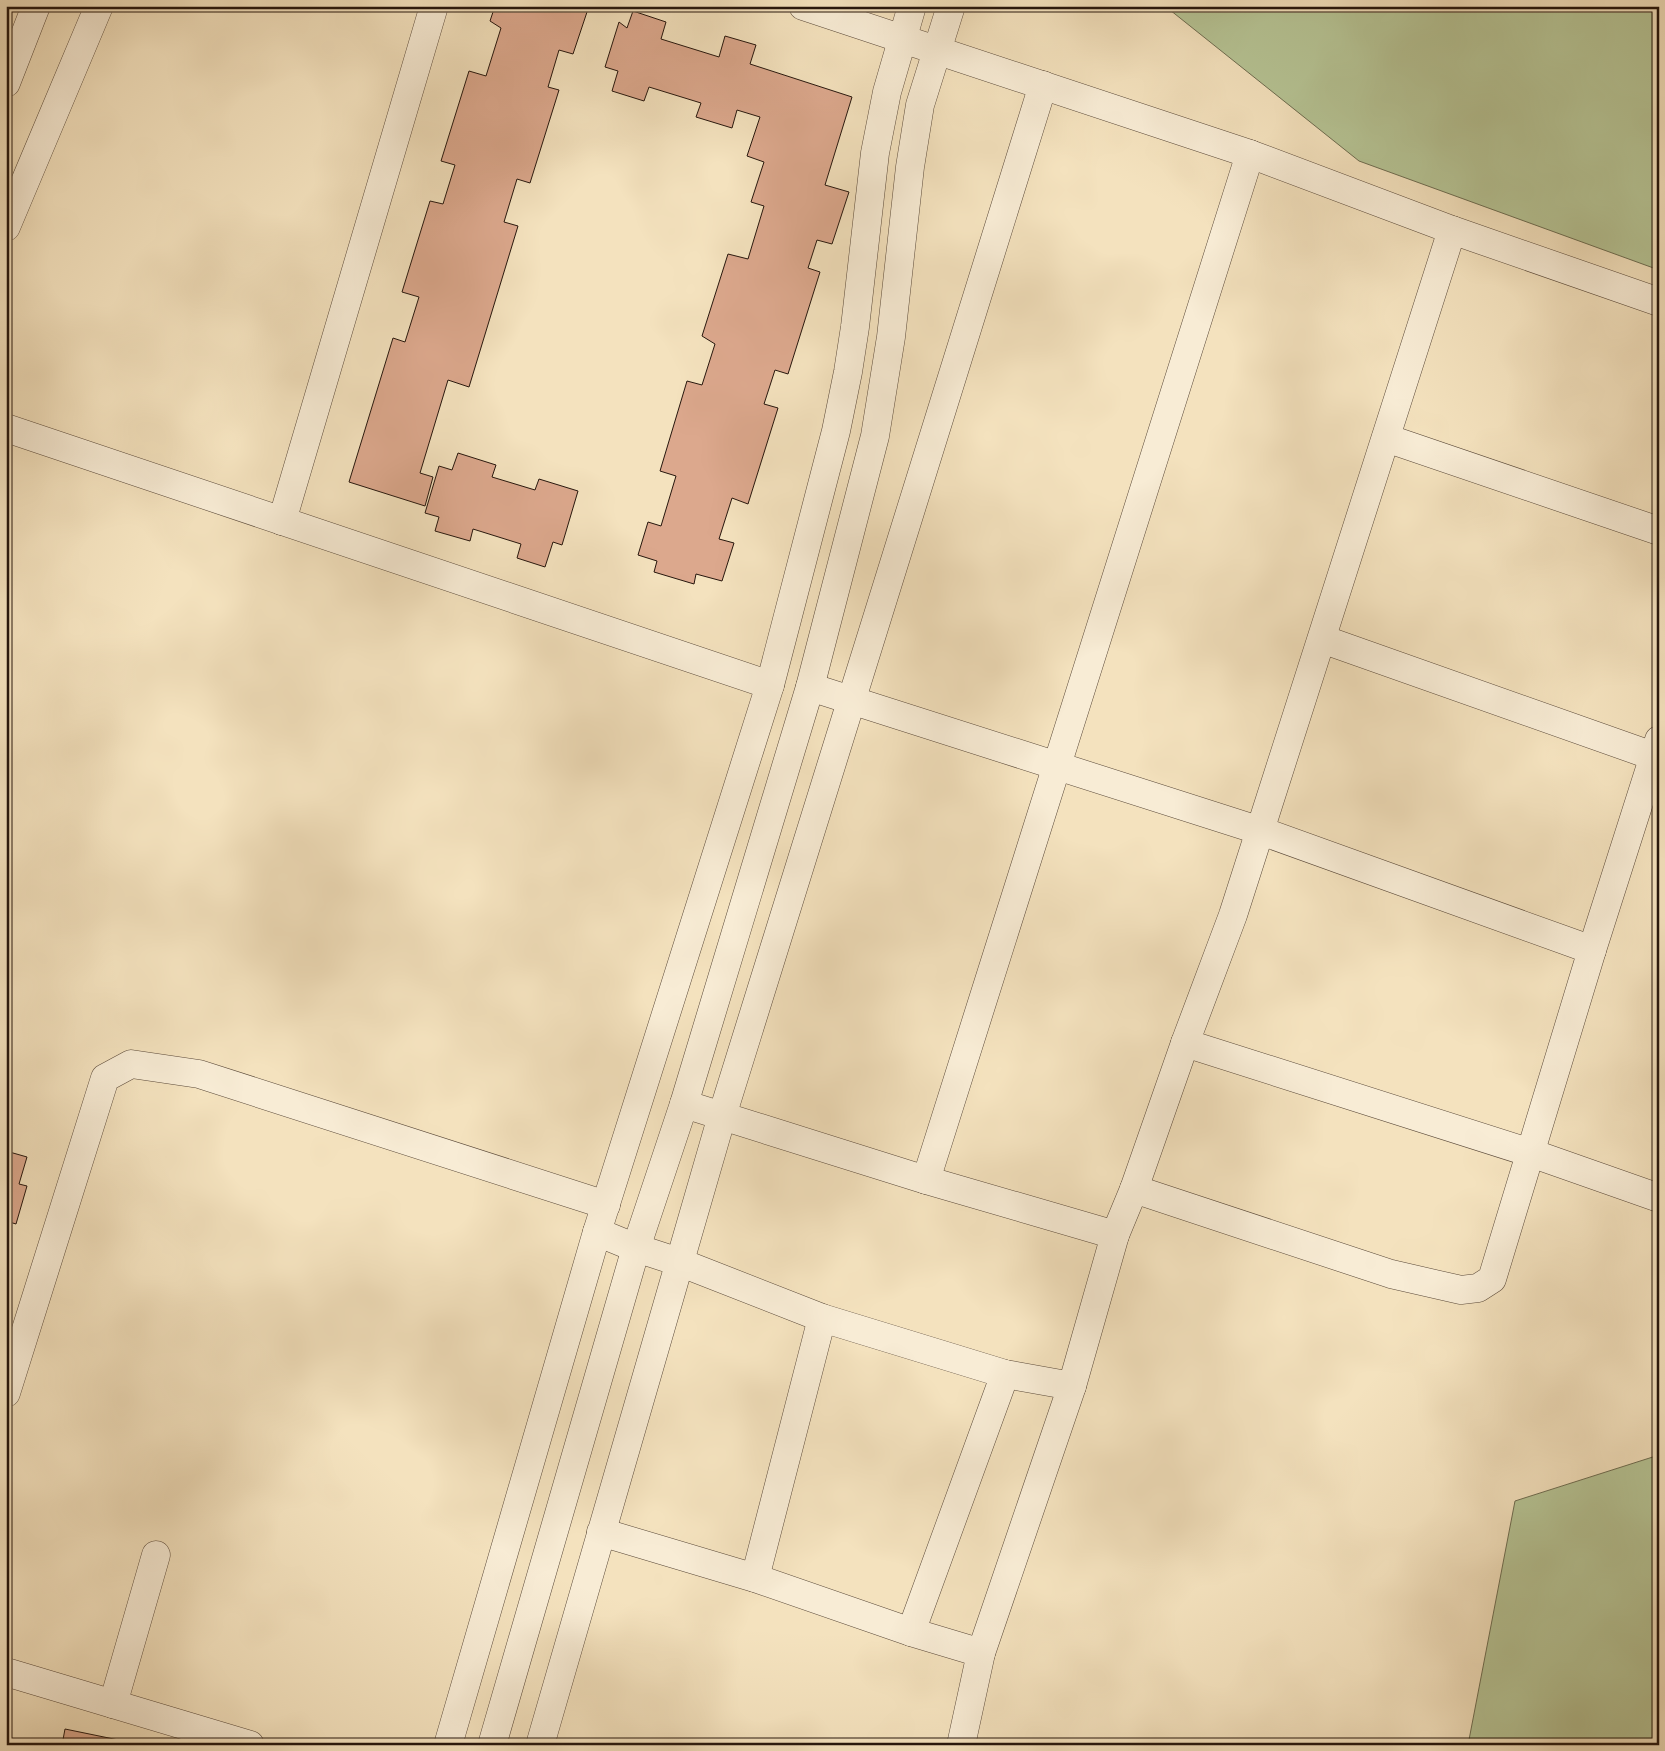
<svg xmlns="http://www.w3.org/2000/svg" width="1665" height="1751" viewBox="0 0 1665 1751" font-family="'IM FELL French Canon',serif">
<style>
.green{fill:#b6c495;stroke:#6e6d51}
.building{fill:#dca88d;stroke:#26160d}
.lines{fill:none;stroke-linecap:round;stroke-linejoin:round}
.minor-casing{stroke:#5a4939;stroke-width:29}
.minor{stroke:#f8ecd5;stroke-width:28}
</style>
<rect width="100%" height="100%" fill="#f4e2be"/>
<filter id="stains"><feTurbulence type="fractalNoise" baseFrequency=".004" numOctaves="4"/><feColorMatrix values="0 0 0 0 .2 0 0 0 0 .09 0 0 0 0 .02 0 0 0 .5 -.17"/></filter>
<radialGradient id="worn" r=".72"><stop offset=".6" stop-color="#630" stop-opacity="0"/><stop offset="1" stop-color="#630" stop-opacity=".3"/></radialGradient>
<g class="green">
<polygon points="1165,6 1659,6 1659,270 1359,161"/>
<polygon points="1659,1455 1659,1745 1468,1745 1515,1501"/>
</g>
<g class="building">
<polygon points="495,6 570,6 587,12 573,54 559,50 548,87 559,90 530,183 517,179 504,222 518,226 469,387 448,380 420,473 433,477 425,506 349,482 393,338 405,342 419,297 402,292 430,201 443,204 455,165 441,161 469,71 486,76 501,28 490,21"/>
<polygon points="633,11 666,22 661,39 719,57 725,36 756,45 750,64 852,97 825,185 849,192 832,244 817,240 808,268 820,272 788,374 775,370 764,404 778,408 748,504 732,498 719,539 734,543 722,581 696,574 694,584 654,572 657,561 638,555 648,522 661,526 676,476 660,471 687,381 702,385 715,344 702,336 728,254 748,259 764,206 751,202 764,162 747,156 760,117 737,110 732,128 696,117 701,103 649,87 644,101 612,91 618,71 605,67 619,22 627,28"/>
<polygon points="458,453 496,465 492,477 535,490 539,479 578,491 562,545 553,542 545,567 517,558 521,544 473,529 470,541 435,531 439,517 425,513 439,466 452,470"/>
<polygon points="6,1151 27,1157 19,1184 27,1186 16,1224 6,1221"/>
<polygon points="65,1729 138,1744 137,1745 62,1745"/>
</g>
<g class="lines">
<defs>
<g id="minor">
<polyline points="803,6 1250,154 1452,230 1659,302"/>
<polyline points="6,83 36,6"/>
<polyline points="6,227 99,6"/>
<polyline points="6,428 770,685"/>
<polyline points="1386,438 1659,531"/>
<polyline points="282,521 434,6"/>
<polyline points="1322,639 1653,756"/>
<polyline points="810,687 1261,831 1592,950"/>
<polyline points="1185,1043 1531,1153 1659,1198"/>
<polyline points="684,1104 926,1180 1115,1235"/>
<polyline points="926,1180 1250,154"/>
<polyline points="1134,1189 1391,1274 1461,1290 1478,1288 1492,1279 1592,950 1659,740"/>
<polyline points="597,1232 636,1248 679,1262 822,1318 1005,1374 1072,1386"/>
<polyline points="6,1393 105,1078 131,1064 199,1074 606,1205"/>
<polyline points="601,1532 755,1578 911,1632 981,1653"/>
<polyline points="755,1578 822,1318"/>
<polyline points="911,1632 1005,1374"/>
<polyline points="6,1672 250,1745"/>
<polyline points="113,1704 156,1555"/>
<polyline points="448,1745 597,1232 770,685 836,431 848,372 855,327 875,153 887,92 912,6"/>
<polyline points="492,1745 636,1248 684,1104 810,687 875,436 891,337 910,167 920,105 951,6"/>
<polyline points="540,1745 722,1116 1043,85"/>
<polyline points="961,1745 981,1653 1072,1386 1115,1235 1134,1189 1185,1043 1233,915 1452,230"/>
</g>
</defs>
<use href="#minor" class="minor-casing"/>
<use href="#minor" class="minor"/>
</g>
<rect width="1665" height="1751" fill="none" stroke="#f4e2be" stroke-width="25"/>
<rect x="8" y="8" width="1650" height="1736" fill="none" stroke="#26160d" stroke-width="2.5"/>
<rect x="12" y="12" width="1640" height="1726" fill="none" stroke="#26160d"/>
<rect width="100%" height="100%" filter="url(#stains)"/>
<rect width="100%" height="100%" fill="url(#worn)"/>
</svg>
